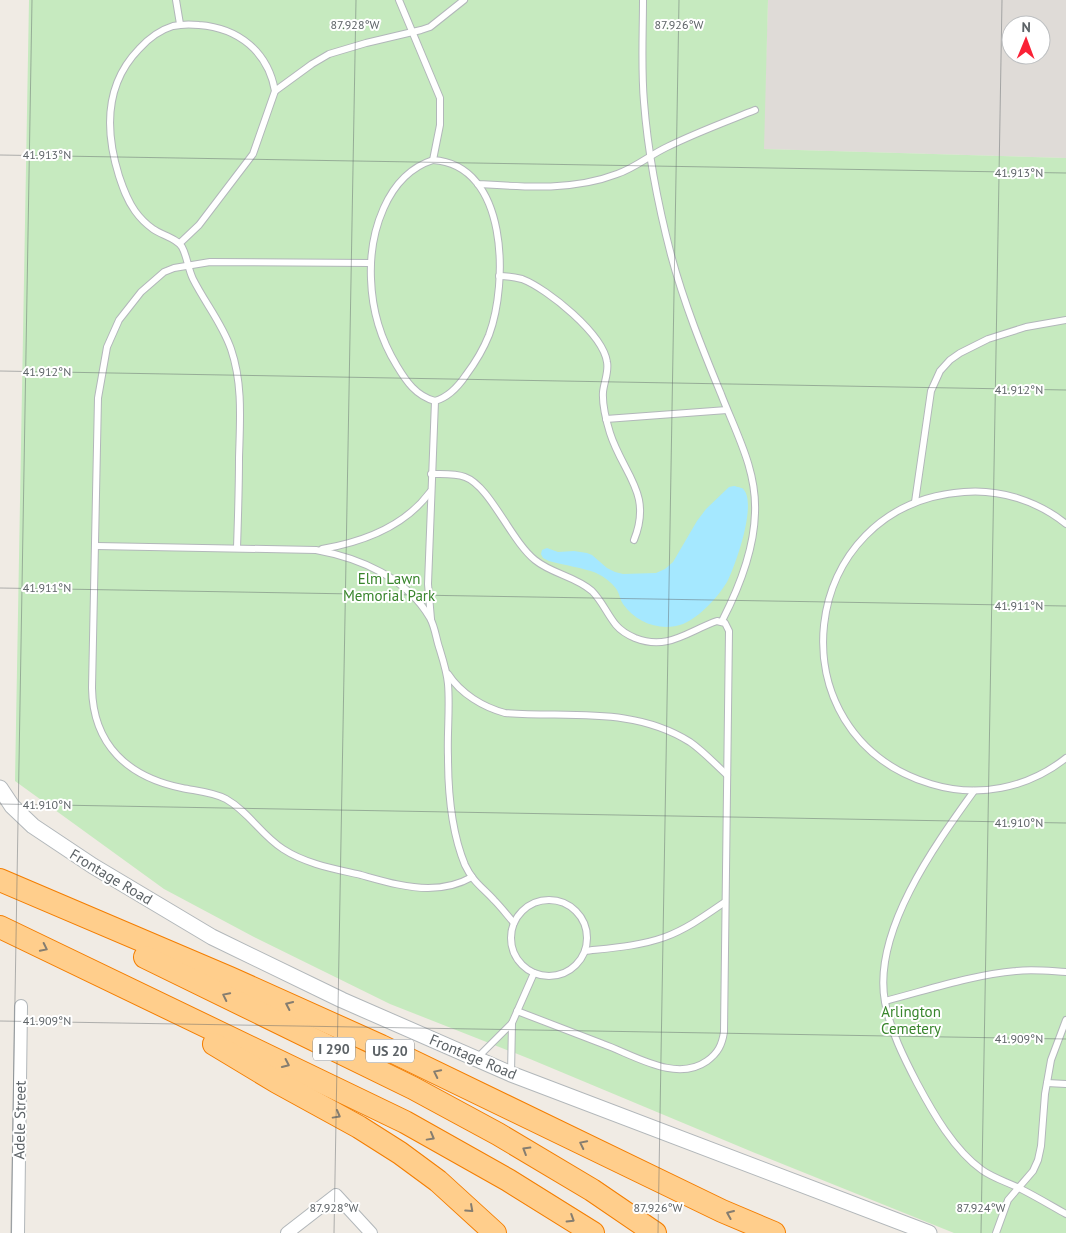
<svg xmlns="http://www.w3.org/2000/svg" width="1066" height="1233" viewBox="0 0 1066 1233" font-family="'PT Sans',sans-serif">
<style>
.industrial{fill:#dfdbd7;fill-rule:evenodd}
.green{fill:#c6eabf}
.water{fill:#a5e8ff}
.lines{fill:none;stroke-linecap:round;stroke-linejoin:round}
.service-casing{stroke:#b2b7ba;stroke-width:8}
.minor-casing{stroke:#b2b7ba;stroke-width:14}
.tertiary-casing{stroke:#b2b7ba;stroke-width:17}
.motorway-casing{stroke:#f47e00;stroke-width:24}
.service{stroke:#fff;stroke-width:6}
.minor{stroke:#fff;stroke-width:12}
.tertiary{stroke:#fff;stroke-width:15}
.motorway{stroke:#ffce8c;stroke-width:22}
.oneway{stroke:#857d70}
.ticks{fill:none;stroke:#5c6266;stroke-width:1;stroke-opacity:0.45}
.labels{text-anchor:middle;stroke-width:4;stroke-linejoin:round;paint-order:stroke}
.shield{fill:#fff;stroke:#8d9194;stroke-width:1}
.shield-label{font-size:14px;font-weight:bold;fill:#5c6266}
.park-label{font-size:15px;fill:#38852c;stroke:#fff}
.street-label{font-size:15px;fill:#5c6266;stroke:#fff}
.ticks-label{font-size:12px;text-anchor:middle;fill:#5c6266;stroke:#fff;stroke-width:4;stroke-linejoin:round;paint-order:stroke}
</style>
<rect width="100%" height="100%" fill="#f0ebe4"/>
<path class="industrial" d="M 768,0 L 1066,0 L 1066,158 L 763,149 ZM 1011,25 L 1041,25 L 1041,55 L 1011,55 Z"/>
<polygon class="green" points="29,0 768,0 764,149 1066,158 1066,1233 954,1233 755,1153 530,1059 390,1004 254,937 164,889 15,781"/>
<path class="water" d="M 734,486 C 735,486 741,488 742,488 C 759,500 735,567 727,582 C 718,597 700,617 683,624 C 661,632 636,623 623,604 C 620,600 620,595 617,590 C 614,585 606,578 600,575 C 591,569 562,565 549,561 L 543,558 L 541,554 L 542,550 L 547,548 L 558,552 L 574,551 L 587,553 L 592,555 L 607,568 L 615,572 L 623,574 L 656,573 L 665,569 L 673,562 L 697,521 L 706,509 L 729,487 Z"/>
<g class="lines">
<defs>
<g id="service">
<polyline points="176,0 180,24"/>
<path d="M 399,0 L 440,98 L 440,125 L 433,160 C 509,165 508,284 489,335 C 483,350 475,363 466,375 C 458,387 449,397 435,401 L 428,584 L 431,619"/>
<path d="M 643,0 C 643,34 641,68 644,102 C 648,154 658,205 671,255 C 684,303 702,348 721,394 C 736,433 757,470 755,513 C 754,551 739,588 722,621"/>
<path d="M 433,160 C 386,175 369,234 371,279 C 372,310 381,340 397,366 C 406,381 416,396 435,401"/>
<path d="M 478,184 C 524,187 573,191 617,174 C 635,168 650,155 667,147 C 695,133 725,122 755,110"/>
<polyline points="180,243 199,225 253,154 275,91 312,64 329,54 366,43 421,30 430,27 464,0"/>
<path d="M 371,263 L 210,262 L 174,268 L 164,272 L 141,292 L 119,320 L 107,347 L 98,398 L 92,688 C 93,745 128,777 182,788 C 197,791 213,792 226,799 C 249,812 261,835 283,849 C 306,864 335,869 361,875 C 383,881 406,888 428,888 C 444,888 458,885 472,877"/>
<path d="M 499,276 C 507,276 514,277 522,279 C 548,289 603,334 607,362 C 609,372 604,382 603,392 C 602,406 606,420 610,433 C 623,474 653,493 634,540"/>
<polyline points="606,419 727,410"/>
<path d="M 431,474 C 442,474 455,473 465,477 C 490,486 511,541 535,560 C 552,574 575,576 592,591 C 602,601 607,614 616,625 C 621,631 628,635 635,638 C 668,651 688,631 717,621 L 725,623 L 729,631 L 724,1032 C 722,1045 718,1053 707,1061 C 676,1083 634,1055 603,1044 C 574,1033 546,1022 517,1011"/>
<polyline points="915,502 931,391 940,371 950,360 960,353 988,339 1026,327 1066,320"/>
<path d="M 1066,524 C 1038,501 1000,489 964,492 C 796,504 770,735 931,784 C 977,798 1027,789 1066,758"/>
<path d="M 96,546 L 316,550 C 360,558 407,578 430,618 C 435,627 436,638 439,647 C 443,660 447,672 448,684 C 450,708 447,733 448,757 C 448,793 451,831 465,865 C 473,882 482,887 494,900 C 501,907 507,915 514,923"/>
<path d="M 237,548 C 238,518 239,488 239,458 C 240,421 243,384 231,349 C 222,323 205,303 193,279 C 188,269 187,256 182,247 C 177,238 161,235 153,229 C 146,224 140,218 135,211 C 127,200 123,188 119,176 C 105,131 104,85 139,49 C 148,39 160,30 173,26 C 182,24 190,24 199,25 C 239,28 268,52 275,91"/>
<path d="M 322,549 C 363,542 405,526 430,492"/>
<path d="M 448,674 C 461,694 483,707 505,713 C 568,718 633,706 690,742 C 703,751 715,764 727,775"/>
<path d="M 974,791 C 935,845 872,932 885,1002 C 890,1030 904,1058 917,1083 C 933,1113 954,1150 982,1170 C 993,1178 1007,1182 1019,1188 C 1035,1196 1050,1205 1066,1214"/>
<circle cx="549" cy="938" r="38"/>
<path d="M 585,951 C 612,948 640,946 665,937 C 687,929 706,915 725,902"/>
<path d="M 885,1001 C 928,990 971,975 1016,971 C 1033,969 1049,971 1066,972"/>
<polyline points="512,1023 534,973"/>
<polyline points="476,1059 512,1023 511,1073"/>
<polyline points="1047,1083 1066,1084"/>
<polyline points="996,1233 1008,1200 1033,1171 1038,1160 1041,1146 1045,1094 1051,1060 1066,1020"/>
</g>
<g id="minor">
<polyline points="18,1233 21,1006"/>
<polyline points="287,1233 336,1195 371,1233"/>
</g>
<polyline id="tertiary" points="0,788 12,806 33,826 93,866 212,937 342,1000 511,1074 929,1233"/>
<g id="motorway">
<polyline points="0,880 230,978 381,1046 722,1211 774,1233"/>
<polyline points="0,927 405,1122 508,1180 593,1233"/>
<polyline points="145,957 413,1088 498,1134 592,1190 655,1233"/>
<polyline points="214,1044 277,1082 359,1127 400,1153 438,1181 495,1233"/>
</g>
</defs>
<use href="#service" class="service-casing"/>
<use href="#minor" class="minor-casing"/>
<use href="#tertiary" class="tertiary-casing"/>
<use href="#motorway" class="motorway-casing"/>
<use href="#service" class="service"/>
<use href="#minor" class="minor"/>
<use href="#tertiary" class="tertiary"/>
<use href="#motorway" class="motorway"/>
</g>
<defs><path id="oneway-chevron" d="M-2-3.5L2.5 0L-2 3.5" fill="none" stroke-width="1.6" stroke-linecap="round" stroke-linejoin="round" transform="scale(1.25)"/></defs>
<g class="oneway">
<use href="#oneway-chevron" transform="translate(44 948) rotate(26)"/>
<use href="#oneway-chevron" transform="translate(226 996) rotate(-154)"/>
<use href="#oneway-chevron" transform="translate(289 1005) rotate(-155)"/>
<use href="#oneway-chevron" transform="translate(286 1064) rotate(25)"/>
<use href="#oneway-chevron" transform="translate(437 1073) rotate(-154)"/>
<use href="#oneway-chevron" transform="translate(337 1115) rotate(29)"/>
<use href="#oneway-chevron" transform="translate(431 1137) rotate(29)"/>
<use href="#oneway-chevron" transform="translate(583 1144) rotate(-154)"/>
<use href="#oneway-chevron" transform="translate(526 1150) rotate(-149)"/>
<use href="#oneway-chevron" transform="translate(470 1209) rotate(42)"/>
<use href="#oneway-chevron" transform="translate(730 1214) rotate(-157)"/>
<use href="#oneway-chevron" transform="translate(571 1219) rotate(32)"/>
</g>
<path class="ticks" d="M 0,155 L 1066,173M 0,371 L 1066,390M 0,588 L 1066,606M 0,804 L 1066,823M 0,1021 L 1066,1039M 11,1233 L 32,0M 334,1233 L 356,0M 658,1233 L 679,0M 981,1233 L 1002,0"/>
<g class="labels">
<g class="shield">
<rect x="313" y="1037.5" width="42" height="23" rx="4"/>
<rect x="366" y="1039.5" width="48" height="23" rx="4"/>
</g>
<g class="shield-label">
<text x="334" y="1054">I 290</text>
<text x="390" y="1056">US 20</text>
</g>
<g class="park-label">
<text x="389" y="584">Elm Lawn<tspan x="389" dy="17">Memorial Park</tspan></text>
<text x="911" y="1017">Arlington<tspan x="911" dy="17">Cemetery</tspan></text>
</g>
<g class="street-label">
<text transform="translate(111 877) rotate(31)" y="5">Frontage Road</text>
<text transform="translate(473 1057) rotate(23)" y="5">Frontage Road</text>
<text transform="translate(20 1120) rotate(-89)" y="5">Adele Street</text>
</g>
</g>
<g class="ticks-label">
<text x="355" y="29">87.928°W</text>
<text x="679" y="29">87.926°W</text>
<text x="47" y="159">41.913°N</text>
<text x="1019" y="177">41.913°N</text>
<text x="47" y="376">41.912°N</text>
<text x="1019" y="394">41.912°N</text>
<text x="47" y="592">41.911°N</text>
<text x="1019" y="610">41.911°N</text>
<text x="47" y="809">41.910°N</text>
<text x="1019" y="827">41.910°N</text>
<text x="47" y="1025">41.909°N</text>
<text x="1019" y="1043">41.909°N</text>
<text x="334" y="1212">87.928°W</text>
<text x="658" y="1212">87.926°W</text>
<text x="981" y="1212">87.924°W</text>
</g>
<g transform="translate(1026 40) rotate(1)"><circle r="24" fill="#ffffff" stroke="#bec0c2"/>
<path d="M0-4L9 19L0 12L-9 19Z" fill="#fa2136"/>
<text y="-8" font-size="14" font-weight="bold" text-anchor="middle" fill="#5c6266">N</text>
</g>
</svg>
